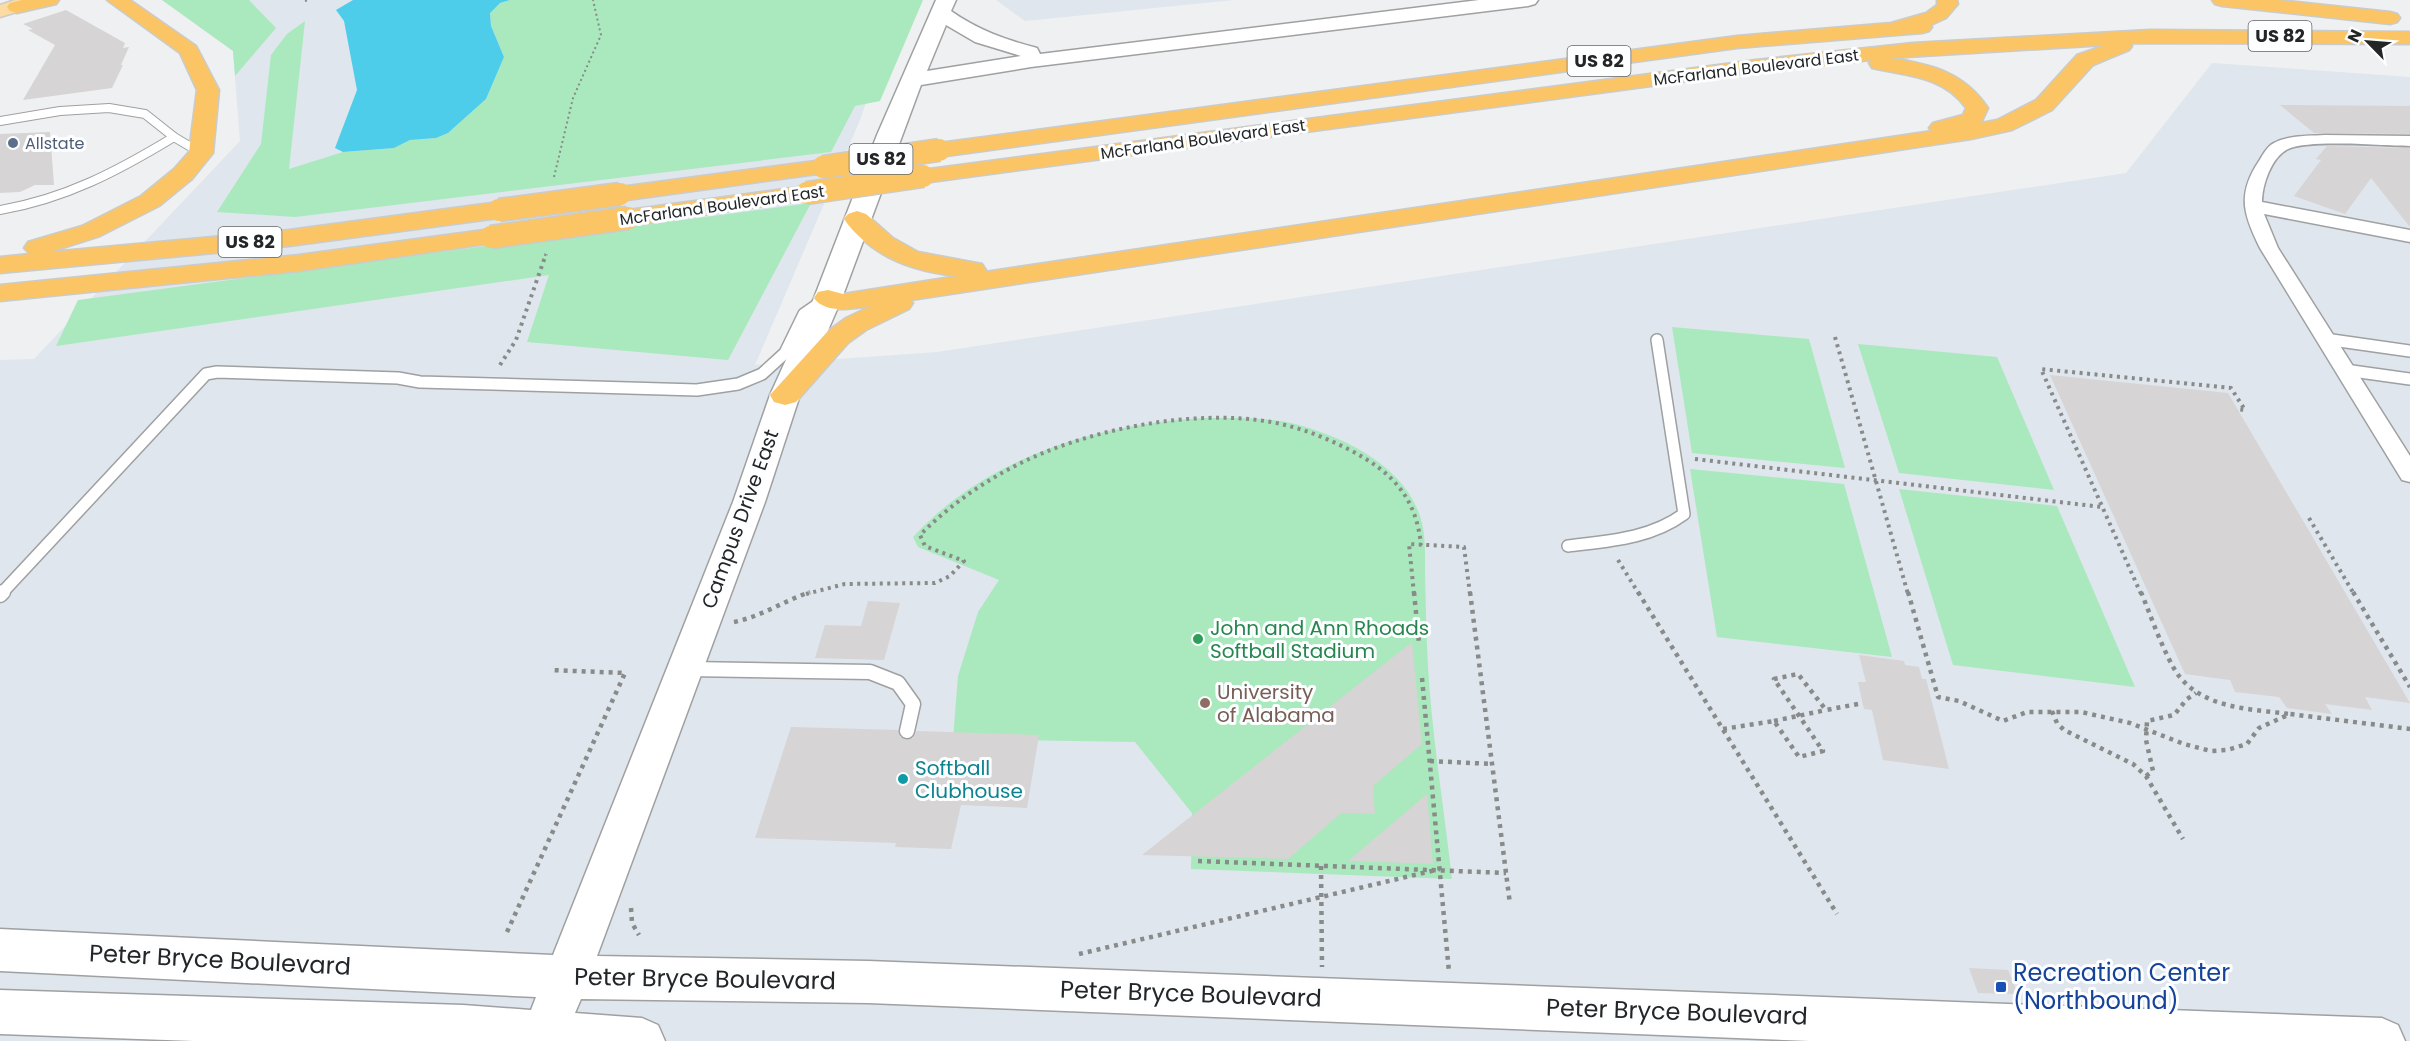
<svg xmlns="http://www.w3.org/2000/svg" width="2410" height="1041" viewBox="0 0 2410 1041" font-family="Poppins,sans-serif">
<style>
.built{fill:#dfe6ed}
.green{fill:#a9e9bd}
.water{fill:#4ecdeb}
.building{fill:#d6d4d4}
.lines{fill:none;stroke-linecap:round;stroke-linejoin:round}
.lane-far2-casing{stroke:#9fa0a1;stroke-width:10}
.lane-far1-casing{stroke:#9fa0a1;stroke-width:14}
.lane-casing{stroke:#9fa0a1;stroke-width:17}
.street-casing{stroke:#9fa0a1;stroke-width:3}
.secondary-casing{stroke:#9fa0a1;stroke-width:3}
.primary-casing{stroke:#cacbcb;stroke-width:3}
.highway-casing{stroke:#cacbcb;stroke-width:3}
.path-far2{stroke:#898a8a;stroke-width:2;stroke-dasharray:2 3;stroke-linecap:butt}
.path-far1{stroke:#898a8a;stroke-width:4;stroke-dasharray:3 4.5;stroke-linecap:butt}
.path{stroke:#898a8a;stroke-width:4.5;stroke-dasharray:4 5;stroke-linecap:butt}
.lane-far2{stroke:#fff;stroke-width:8}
.lane-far1{stroke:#fff;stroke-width:11}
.lane{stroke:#fff;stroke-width:14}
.street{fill:#fff;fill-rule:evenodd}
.secondary{fill:#fff;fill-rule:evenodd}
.primary{fill:#fddca3;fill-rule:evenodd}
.highway{fill:#fbc565;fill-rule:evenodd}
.highway-bridge-casing{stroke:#cacbcb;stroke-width:25;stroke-linecap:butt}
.highway-bridge{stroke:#fbc565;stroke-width:22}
.service-dot{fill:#5c6f8a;stroke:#fdfeff;stroke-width:2}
.leisure-dot{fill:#2e9e5b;stroke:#fdfeff;stroke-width:2}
.education-dot{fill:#8d6e63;stroke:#fdfeff;stroke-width:2}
.culture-dot{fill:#0f9aa8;stroke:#fdfeff;stroke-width:2}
.transit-dot{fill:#1a4fb4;stroke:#fdfeff;stroke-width:2}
.labels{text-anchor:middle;stroke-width:6;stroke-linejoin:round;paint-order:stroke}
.far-street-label{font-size:16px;fill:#242525;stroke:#fdfeff}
.far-service-label{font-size:16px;fill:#4e5e75;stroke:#fdfeff;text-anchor:start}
.shield{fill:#fdfeff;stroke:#656666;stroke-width:1.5}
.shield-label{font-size:18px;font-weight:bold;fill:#242525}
.street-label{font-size:20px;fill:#242525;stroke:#fdfeff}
.leisure-label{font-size:20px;fill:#27864d;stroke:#fdfeff;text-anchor:start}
.education-label{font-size:20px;fill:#785e54;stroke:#fdfeff;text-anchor:start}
.culture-label{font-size:20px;fill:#0d838f;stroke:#fdfeff;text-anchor:start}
.near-street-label{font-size:24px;fill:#242525;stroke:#fdfeff}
.near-transit-label{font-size:24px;fill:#164399;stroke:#fdfeff;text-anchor:start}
</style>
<rect width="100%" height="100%" fill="#eff0f1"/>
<g class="built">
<polygon points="162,0 883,0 892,28 860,120 755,365 937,352 2126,173 2212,63 2410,77 2410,1041 0,1041 0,360 34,359 240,141 233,51"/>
<polygon points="996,0 1234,0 1025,21"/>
</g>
<g class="green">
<polygon points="162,0 249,0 276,28 235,76 233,51"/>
<polygon points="510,0 923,0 880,101 855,106 831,152 295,217 217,212 261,144 271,55 287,34 305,21 289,169 343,152 394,148 410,140 436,138 448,133 486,99 504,57 491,26 490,12 500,3"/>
<polygon points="811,203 728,360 527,342 549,275 56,346 78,300"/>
<polygon points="1672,327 1809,339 1845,468 1692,453"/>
<polygon points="1858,344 1997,357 2054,490 1899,473"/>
<path d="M 1205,418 C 1234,418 1263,417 1291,423 C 1340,435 1403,464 1420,516 C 1426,534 1425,555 1425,574 C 1426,605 1426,635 1428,666 C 1432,737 1444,808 1452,879 L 1191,869 L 1192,813 L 1135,742 L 953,739 L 958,676 L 978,612 L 999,580 L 918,547 L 913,537 C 988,456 1098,424 1205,418 Z"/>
<polygon points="1690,469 1844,484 1892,657 1717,637"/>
<polygon points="1899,489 2057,506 2135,687 1953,665"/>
</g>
<polygon class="water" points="353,0 510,0 500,3 490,13 491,26 504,57 486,99 448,133 436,138 410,140 394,148 343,152 335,148 357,90 344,21 336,10"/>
<g class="building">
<polygon points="66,10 125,43 123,48 129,47 121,65 123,65 112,88 23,100 55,45 28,30 33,29 23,24"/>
<polygon points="2280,105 2410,106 2410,134 2314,133"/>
<polygon points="50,132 54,185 35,185 20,192 0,193 0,134"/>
<polygon points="2327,146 2410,148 2410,227 2371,178 2345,214 2294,196 2321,160 2316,159"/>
<polygon points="2050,375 2228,393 2410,703 2365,697 2372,710 2325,704 2332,714 2287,708 2279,697 2235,692 2230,680 2185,674"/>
<polygon points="868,601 900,603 884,660 815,658 825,625 861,626"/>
<polygon points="1412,642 1422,744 1373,786 1375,814 1341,813 1288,859 1142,855"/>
<polygon points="1859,655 1904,661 1905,665 1919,667 1922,679 1926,679 1949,769 1883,760 1872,710 1864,709 1858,682 1866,682"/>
<polygon points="791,727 898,730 900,737 906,740 913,738 917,731 1039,735 1027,808 961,805 951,849 895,847 896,843 755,838"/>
<polygon points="1427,794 1433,864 1348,861"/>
<polygon points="1969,968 2008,970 2018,994 1978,993"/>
</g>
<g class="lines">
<defs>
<g id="lane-far2">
<polyline points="0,121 60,111 109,108 145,114 174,137 201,153"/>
<path d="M 0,210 C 65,199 118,171 174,137"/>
</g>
<g id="lane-far1">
<polyline points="2325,339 2410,351"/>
<polyline points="2345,370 2410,379"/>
<path d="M 1568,546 C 1608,541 1650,539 1684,514 L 1657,340"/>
<polyline points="1,594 206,374 217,372 398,378 420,382 697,390 738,384 762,374 785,353 804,314 820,303"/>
</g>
<g id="lane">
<polyline points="0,595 3,592"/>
<polyline points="689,669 870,672 898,683 913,704 907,731"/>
</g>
<path id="street" d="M 2325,135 L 2410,136 L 2410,146 C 2382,146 2311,139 2288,149 C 2271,157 2262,186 2262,202 L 2410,230 L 2410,242 L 2264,214 L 2278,248 L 2410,456 L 2410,482 L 2402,480 L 2260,248 C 2243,214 2237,194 2259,161 C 2263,155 2267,146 2274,143 C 2289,135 2309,136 2325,135 Z"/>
<path id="secondary" d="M 936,0 L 956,0 L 951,11 C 978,30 1006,40 1037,48 L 1040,54 L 1479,0 L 1538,0 L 1535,4 L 1528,6 L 1031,67 L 921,85 L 842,298 L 800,395 L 765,502 L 597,956 L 868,961 L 2382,1018 L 2398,1025 L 2405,1041 L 1810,1041 L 868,1003 L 581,999 L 575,1013 L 642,1018 L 658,1025 L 665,1041 L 194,1041 L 0,1034 L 0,990 L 463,1005 L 531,1010 L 536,997 L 0,971 L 0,929 L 553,955 L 733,502 L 770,395 L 814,298 L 877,135 ZM 946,25 L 975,42 L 1021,56 L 927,71 Z"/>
<polygon id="primary" points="15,0 46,0 43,4 0,17 0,5"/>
<g id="highway">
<polygon points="59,0 56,4 17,13 10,11 7,7 10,3 22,0"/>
<polygon points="107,0 130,0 196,46 219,90 213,153 192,179 159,206 100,236 50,252 289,230 499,202 508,205 512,210 508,215 499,218 289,246 0,273 0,257 30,254 24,248 28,242 82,226 141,196 174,169 189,152 197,90 180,53"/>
<polygon points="1937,0 1957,0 1958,4 1946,18 1931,25 1932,27 1929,31 1922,33 1737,48 939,157 931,155 927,150 931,145 939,143 1737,36 1891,23 1926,13 1937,5"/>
<polygon points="2212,0 2278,0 2390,12 2397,14 2400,18 2397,22 2390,24 2222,6 2215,4"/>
<path d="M 2150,30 L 2410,32 L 2410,44 L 2131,43 L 2132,46 L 2129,50 L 2093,65 L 2052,110 L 2012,130 L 1971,139 L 911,300 L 913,303 L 909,309 L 866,330 L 848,343 L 796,402 L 785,405 L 774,402 L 770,395 L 828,331 L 846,318 L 871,306 C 854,308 826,315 814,298 L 818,292 L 828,290 L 843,294 L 958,276 C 914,272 871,257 844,219 L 848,214 L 857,211 L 866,214 L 893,238 L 918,252 L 982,264 L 986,270 L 985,272 L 1932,131 L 1929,128 L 1933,123 L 1963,115 L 1966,108 C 1944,76 1907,76 1872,68 L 1869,63 L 1871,60 L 1756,72 L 923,183 L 914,181 L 911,176 L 914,171 L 1756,60 L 1913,43 ZM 2106,45 L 2077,55 L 2036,100 L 1997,120 L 1981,123 L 1988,108 C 1964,72 1931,64 1890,58 Z"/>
<polygon points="823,160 832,162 835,167 832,172 620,201 611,199 608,194 611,189 620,187"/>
<polygon points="807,186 816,188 819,193 816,198 628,226 619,223 615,218 619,213 628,210"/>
<polygon points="491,229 500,232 504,237 500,242 299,271 0,301 0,285 299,255"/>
</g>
</defs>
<use href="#lane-far2" class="lane-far2-casing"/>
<use href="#lane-far1" class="lane-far1-casing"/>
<use href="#lane" class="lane-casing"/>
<use href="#street" class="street-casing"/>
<use href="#secondary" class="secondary-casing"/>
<use href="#primary" class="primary-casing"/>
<use href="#highway" class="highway-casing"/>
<g class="path-far2">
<polyline points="305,1 309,0"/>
<polyline points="554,177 573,98 601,35 593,0"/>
<polyline points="545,256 546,253"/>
</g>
<g class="path-far1">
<polyline points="1835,337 1908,594"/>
<polyline points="500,365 516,340 546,254"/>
<polyline points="1695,459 2102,507"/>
<polyline points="2309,518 2354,594"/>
<polyline points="1618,560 1639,594"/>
<path d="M 806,594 L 845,584 L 935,583 L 950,576 L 964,561 L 925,546 L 920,535 C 947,508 977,486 1011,468 C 1082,430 1192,408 1271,422 C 1299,427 1324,437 1348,449 C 1391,471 1416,496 1421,545"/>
<polyline points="1414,594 1409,544 1464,547 1470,594"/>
<polyline points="2141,594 2041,369 2231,388 2245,410 2237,409"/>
</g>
<g class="path">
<polyline points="1414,592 1419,643"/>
<polyline points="1470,592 1510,904"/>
<polyline points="1638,592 1837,914"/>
<polyline points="1908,592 1938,697 1959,701 2003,721 2027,712 2081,712 2130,723 2184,744 2211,751 2227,750 2247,744 2259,728 2290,714 2410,729"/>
<path d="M 2141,592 C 2150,614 2166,659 2179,676 C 2205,709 2251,709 2289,714"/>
<polyline points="2353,592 2410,687"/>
<path d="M 734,622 C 760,617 784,601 810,592"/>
<polyline points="1422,678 1449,972"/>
<polyline points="2052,711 2057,723 2064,730 2133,764 2146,776 2183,839"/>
<polyline points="1774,721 1826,710"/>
<polyline points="1723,729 1774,721 1799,757 1823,751 1774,679 1798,674 1826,710 1863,703"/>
<polyline points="1430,761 1492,764"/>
<polyline points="2146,776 2153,771 2146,740 2147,721 2174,715 2187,699 2196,693"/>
<polyline points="1198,861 1506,873"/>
<polyline points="1321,866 1322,967"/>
<polyline points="631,908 632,923 639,935"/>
<polyline points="507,932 625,673 551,670"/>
<polyline points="1079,954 1440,869"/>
</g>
<use href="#lane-far2" class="lane-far2"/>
<use href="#lane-far1" class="lane-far1"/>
<use href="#lane" class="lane"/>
<use href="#street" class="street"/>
<use href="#secondary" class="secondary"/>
<use href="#primary" class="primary"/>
<use href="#highway" class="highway"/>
<defs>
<g id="highway-bridge">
<polyline points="823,167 939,150"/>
<polyline points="807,193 923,176"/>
<polyline points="499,210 620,194"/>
<polyline points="491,237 628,218"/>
</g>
</defs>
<use href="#highway-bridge" class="highway-bridge-casing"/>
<use href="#highway-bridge" class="highway-bridge"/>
</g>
<circle class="service-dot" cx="13" cy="143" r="6"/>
<circle class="leisure-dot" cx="1198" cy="639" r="6"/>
<circle class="education-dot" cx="1205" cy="703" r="6"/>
<circle class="culture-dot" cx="903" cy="779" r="6"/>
<rect class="transit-dot" x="1995" y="981" width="12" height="12" rx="3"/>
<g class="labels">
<g class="far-street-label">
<text transform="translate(1756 67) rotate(-7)" y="6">McFarland Boulevard East</text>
<text transform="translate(1203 139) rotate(-8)" y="6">McFarland Boulevard East</text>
<text transform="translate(722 205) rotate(-8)" y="6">McFarland Boulevard East</text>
</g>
<g class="far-service-label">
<text x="25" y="149">Allstate</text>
</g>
<g class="shield">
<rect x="2248.5" y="21" width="63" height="30" rx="4.5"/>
<rect x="1567.5" y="46" width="63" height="30" rx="4.5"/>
<rect x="849.5" y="144" width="63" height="30" rx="4.5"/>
<rect x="218.5" y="227" width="63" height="30" rx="4.5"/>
</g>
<g class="shield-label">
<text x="2280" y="42">US 82</text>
<text x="1599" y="67">US 82</text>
<text x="881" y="165">US 82</text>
<text x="250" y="248">US 82</text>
</g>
<g class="street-label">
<text transform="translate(740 519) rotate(-70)" y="7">Campus Drive East</text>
</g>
<g class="leisure-label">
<text x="1210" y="635">John and Ann Rhoads<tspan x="1210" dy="23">Softball Stadium</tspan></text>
</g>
<g class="education-label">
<text x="1217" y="699">University<tspan x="1217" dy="23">of Alabama</tspan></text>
</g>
<g class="culture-label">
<text x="915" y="775">Softball<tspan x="915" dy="23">Clubhouse</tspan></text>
</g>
<g class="near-street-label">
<text transform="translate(220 960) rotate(3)" y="8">Peter Bryce Boulevard</text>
<text transform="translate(705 979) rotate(1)" y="8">Peter Bryce Boulevard</text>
<text transform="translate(1191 994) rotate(2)" y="8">Peter Bryce Boulevard</text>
<text transform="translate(1677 1012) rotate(2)" y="8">Peter Bryce Boulevard</text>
</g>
<g class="near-transit-label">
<text x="2013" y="981">Recreation Center<tspan x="2013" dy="28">(Northbound)</tspan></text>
</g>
</g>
<g transform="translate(2368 42) rotate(295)" stroke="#fdfeff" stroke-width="4.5" paint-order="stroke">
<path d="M0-4.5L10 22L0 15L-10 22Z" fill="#242525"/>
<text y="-9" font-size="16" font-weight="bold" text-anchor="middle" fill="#242525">N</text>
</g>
</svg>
